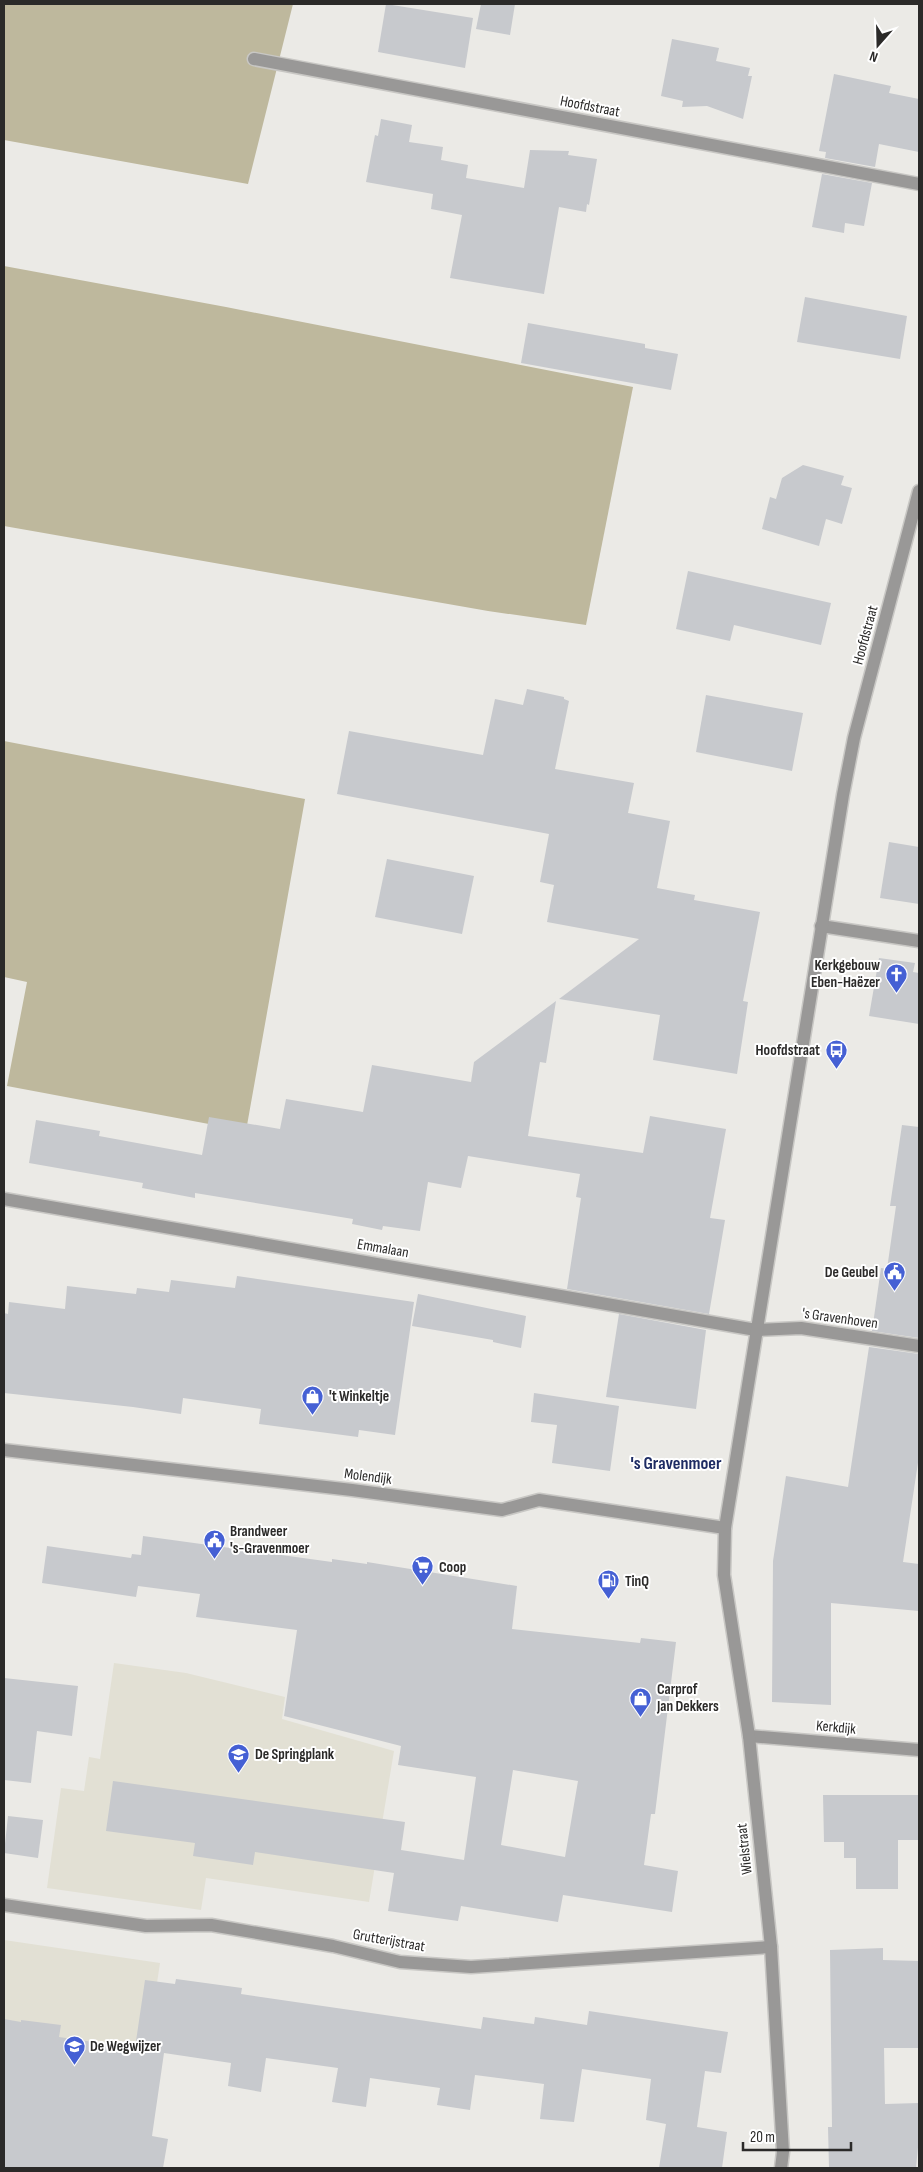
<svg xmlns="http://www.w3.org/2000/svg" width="923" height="2172" viewBox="0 0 923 2172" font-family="'Sofia Sans Condensed',sans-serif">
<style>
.built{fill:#e2e0d4}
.green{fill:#beb89d}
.building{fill:#c7c9cd;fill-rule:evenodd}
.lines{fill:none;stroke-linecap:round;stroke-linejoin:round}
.minor-casing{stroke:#c8c7c4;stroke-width:15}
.minor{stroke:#999897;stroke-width:12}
.labels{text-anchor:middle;stroke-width:4;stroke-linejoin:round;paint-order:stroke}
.street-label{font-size:15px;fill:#2b2a29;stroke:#fff}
.poi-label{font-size:15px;font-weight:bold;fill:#2b2a29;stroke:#fff;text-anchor:start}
.quarter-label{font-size:18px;font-weight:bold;fill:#1d2b63;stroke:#fff}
</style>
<rect width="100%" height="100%" fill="#ebeae6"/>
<g class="built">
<polygon points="114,1663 186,1673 285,1697 282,1719 394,1751 369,1902 206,1878 201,1910 47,1888 61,1788 84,1791 89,1757 100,1759"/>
<polygon points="4,1940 160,1963 129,2168 4,2168"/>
</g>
<g class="green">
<polygon points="4,4 293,4 248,184 4,140"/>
<polygon points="4,266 226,307 633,387 586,625 488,611 4,526"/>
<polygon points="4,741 305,799 246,1131 7,1086 27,982 4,977"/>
</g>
<g class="building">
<polygon points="386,4 473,18 465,68 378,52"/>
<polygon points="481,4 515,4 510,35 476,29"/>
<polygon points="672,39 719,48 716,61 750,68 748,76 752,76 743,119 707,106 682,107 683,101 661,96"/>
<polygon points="834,74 891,86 889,93 919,99 919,152 879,144 875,167 825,158 826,152 819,151"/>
<polygon points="381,119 412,125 409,142 443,147 441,160 468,165 466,178 524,188 530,150 569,151 568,155 597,159 589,205 587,204 586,212 559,207 544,294 450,278 462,215 431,209 433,194 366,182 375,135 378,136"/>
<polygon points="822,174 872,183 864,226 845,223 844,233 812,227"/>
<polygon points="805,297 907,316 900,359 797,342"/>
<polygon points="528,323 645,344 645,348 678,354 671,390 521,363"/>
<polygon points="803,465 844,476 841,485 852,488 842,524 826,519 819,546 762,529 770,497 776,499 782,478"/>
<polygon points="688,571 831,603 821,645 734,625 730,641 676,629"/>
<polygon points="527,689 564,697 564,699 569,701 555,769 634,783 628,813 670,821 657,888 695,895 694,900 760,912 743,1001 748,1002 737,1074 653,1060 660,1015 559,999 639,939 547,922 554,885 540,882 549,834 337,794 349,731 483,755 495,699 523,705"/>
<polygon points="706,695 803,713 792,771 696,752"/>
<polygon points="889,842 919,847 919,904 880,898"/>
<polygon points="387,859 474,876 462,934 375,917"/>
<polygon points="879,958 915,963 913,972 919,973 919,1024 869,1016"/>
<polygon points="556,1001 546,1063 540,1062 528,1136 643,1153 650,1116 726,1129 710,1218 725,1220 709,1314 567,1289 581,1198 576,1197 580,1174 468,1156 461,1188 428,1182 420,1231 383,1226 382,1230 352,1224 353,1219 195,1193 195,1198 142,1188 143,1183 29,1163 36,1120 100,1131 99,1136 202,1155 209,1117 280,1129 286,1099 363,1112 372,1065 471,1082 474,1062"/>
<polygon points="902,1125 919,1127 919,1338 872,1331 881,1268 887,1269 896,1206 890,1206"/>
<polygon points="237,1276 414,1302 395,1435 359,1430 358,1437 259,1424 261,1409 183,1398 181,1414 133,1407 4,1393 4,1313 8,1314 9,1302 65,1309 67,1286 136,1294 137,1288 169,1292 171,1280 235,1288"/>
<polygon points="418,1294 526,1316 521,1348 493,1342 493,1340 412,1326"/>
<polygon points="619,1314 706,1330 696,1409 606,1397"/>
<polygon points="869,1347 919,1354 919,1456 903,1562 919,1564 919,1611 831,1603 831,1705 772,1702 773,1561 786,1476 848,1487"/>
<polygon points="534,1393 619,1406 610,1471 552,1463 557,1425 531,1422"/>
<path d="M 143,1536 L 332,1562 L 332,1559 L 367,1564 L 367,1562 L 517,1586 L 512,1629 L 640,1643 L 641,1638 L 676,1642 L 655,1814 L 651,1814 L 644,1865 L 678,1871 L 672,1912 L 563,1895 L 558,1922 L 461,1906 L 458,1921 L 388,1911 L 394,1873 L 255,1852 L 253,1865 L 193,1856 L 195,1843 L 106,1831 L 113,1781 L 405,1822 L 401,1850 L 464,1860 L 476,1777 L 398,1765 L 401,1746 L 284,1716 L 297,1630 L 196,1617 L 200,1594 L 138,1586 L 136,1597 L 42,1583 L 47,1546 L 131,1558 L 132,1554 L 141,1555 ZM 513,1770 L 578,1781 L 565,1857 L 501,1845 Z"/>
<polygon points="4,1678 78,1686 72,1736 37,1731 31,1783 4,1780"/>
<polygon points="823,1795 919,1795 919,1840 898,1840 898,1889 856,1889 856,1858 844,1858 844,1842 824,1842"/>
<polygon points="8,1816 43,1820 38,1858 4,1853"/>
<polygon points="883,1948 883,1960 919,1961 919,2048 884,2048 885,2104 919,2103 919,2137 916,2168 829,2168 828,2127 832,2127 830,1950"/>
<polygon points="176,1979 242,1988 241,1994 481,2029 483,2017 534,2024 535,2017 587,2025 589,2011 728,2032 721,2073 705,2071 697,2127 727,2132 722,2168 659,2168 666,2124 646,2120 651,2079 582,2069 574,2122 540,2119 544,2084 475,2075 470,2110 437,2105 440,2088 370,2078 366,2107 332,2102 338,2068 266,2058 261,2092 228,2086 231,2063 164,2053 152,2136 168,2139 163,2168 4,2168 4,2019 21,2022 21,2020 61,2025 59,2037 135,2048 145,1980 175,1984"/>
</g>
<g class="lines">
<defs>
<g id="minor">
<polyline points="254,59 919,184"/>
<polyline points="821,926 919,941"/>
<polyline points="4,1199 756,1330 801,1328 919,1346"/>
<polyline points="4,1450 352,1490 502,1510 539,1500 725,1528"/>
<polyline points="749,1736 919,1750"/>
<polyline points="4,1905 146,1926 211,1925 333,1946 400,1962 471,1967 771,1947"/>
<polyline points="781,2168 783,2152 771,1947 749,1736 724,1575 725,1528 843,795 854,738 919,491"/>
</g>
</defs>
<use href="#minor" class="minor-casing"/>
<use href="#minor" class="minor"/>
</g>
<defs>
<symbol id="church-pin" viewBox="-11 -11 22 30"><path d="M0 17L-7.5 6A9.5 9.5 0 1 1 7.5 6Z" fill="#4560d4" stroke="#fff"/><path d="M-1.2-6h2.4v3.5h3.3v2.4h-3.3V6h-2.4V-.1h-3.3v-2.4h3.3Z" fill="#fff"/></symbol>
<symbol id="bus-pin" viewBox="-11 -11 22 30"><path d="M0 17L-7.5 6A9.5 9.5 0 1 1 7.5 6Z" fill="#4560d4" stroke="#fff"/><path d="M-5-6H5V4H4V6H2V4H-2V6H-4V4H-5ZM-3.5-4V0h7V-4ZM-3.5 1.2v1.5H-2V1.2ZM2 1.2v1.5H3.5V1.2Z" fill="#fff"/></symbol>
<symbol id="civic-pin" viewBox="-11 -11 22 30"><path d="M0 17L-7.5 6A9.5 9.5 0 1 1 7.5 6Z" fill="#4560d4" stroke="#fff"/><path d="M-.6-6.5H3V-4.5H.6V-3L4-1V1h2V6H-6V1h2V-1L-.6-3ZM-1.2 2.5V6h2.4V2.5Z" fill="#fff"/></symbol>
<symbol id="shop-pin" viewBox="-11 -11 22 30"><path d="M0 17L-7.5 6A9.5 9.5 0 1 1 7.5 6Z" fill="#4560d4" stroke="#fff"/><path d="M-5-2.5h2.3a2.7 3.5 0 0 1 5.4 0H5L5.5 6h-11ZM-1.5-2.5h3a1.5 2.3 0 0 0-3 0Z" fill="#fff"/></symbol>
<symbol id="supermarket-pin" viewBox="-11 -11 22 30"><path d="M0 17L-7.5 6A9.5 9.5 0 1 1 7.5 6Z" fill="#4560d4" stroke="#fff"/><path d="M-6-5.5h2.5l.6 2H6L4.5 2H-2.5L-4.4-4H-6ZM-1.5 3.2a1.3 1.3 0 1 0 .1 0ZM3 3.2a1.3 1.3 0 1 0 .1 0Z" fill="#fff"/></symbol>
<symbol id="fuel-pin" viewBox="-11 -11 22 30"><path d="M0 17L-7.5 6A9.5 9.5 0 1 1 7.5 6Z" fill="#4560d4" stroke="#fff"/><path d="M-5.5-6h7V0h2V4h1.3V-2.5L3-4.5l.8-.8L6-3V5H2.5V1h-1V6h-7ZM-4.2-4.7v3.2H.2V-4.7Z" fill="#fff"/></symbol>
<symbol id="school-pin" viewBox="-11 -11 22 30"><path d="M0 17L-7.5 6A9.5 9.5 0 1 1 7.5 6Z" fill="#4560d4" stroke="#fff"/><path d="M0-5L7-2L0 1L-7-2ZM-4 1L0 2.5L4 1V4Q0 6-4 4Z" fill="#fff"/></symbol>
</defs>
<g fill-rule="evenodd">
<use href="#church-pin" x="884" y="962" width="25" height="34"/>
<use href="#bus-pin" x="824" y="1038" width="25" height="34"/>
<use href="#civic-pin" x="882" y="1260" width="25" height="34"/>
<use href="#shop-pin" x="300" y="1384" width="25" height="34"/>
<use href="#civic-pin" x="202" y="1528" width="25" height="34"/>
<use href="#supermarket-pin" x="410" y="1554" width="25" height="34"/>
<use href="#fuel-pin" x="596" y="1568" width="25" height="34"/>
<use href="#shop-pin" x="628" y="1686" width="25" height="34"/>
<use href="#school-pin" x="226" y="1742" width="25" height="34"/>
<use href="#school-pin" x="62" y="2034" width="25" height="34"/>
</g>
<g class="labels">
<g class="street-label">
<text transform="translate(590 106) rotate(11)" y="5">Hoofdstraat</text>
<text transform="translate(865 635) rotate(-75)" y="5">Hoofdstraat</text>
<text transform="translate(383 1248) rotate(10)" y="5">Emmalaan</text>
<text transform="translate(840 1318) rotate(8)" y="5">'s Gravenhoven</text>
<text transform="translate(368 1476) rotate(7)" y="5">Molendijk</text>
<text transform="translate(836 1727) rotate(5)" y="5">Kerkdijk</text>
<text transform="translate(744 1849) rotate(-96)" y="5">Wielstraat</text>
<text transform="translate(389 1940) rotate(10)" y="5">Grutterijstraat</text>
</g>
<g class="poi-label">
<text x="880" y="970" text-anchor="end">Kerkgebouw<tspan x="880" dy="17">Eben-Haëzer</tspan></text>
<text x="820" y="1055" text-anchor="end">Hoofdstraat</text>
<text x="878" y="1277" text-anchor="end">De Geubel</text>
<text x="329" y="1401">'t Winkeltje</text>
<text x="230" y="1536">Brandweer<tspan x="230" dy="17">'s-Gravenmoer</tspan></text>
<text x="439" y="1572">Coop</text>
<text x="625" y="1586">TinQ</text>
<text x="657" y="1694">Carprof<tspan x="657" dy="17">Jan Dekkers</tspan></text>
<text x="255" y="1759">De Springplank</text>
<text x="90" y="2051">De Wegwijzer</text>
</g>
<g class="quarter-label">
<text x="676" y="1469">'s Gravenmoer</text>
</g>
</g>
<rect width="923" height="2172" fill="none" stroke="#2b2a29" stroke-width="10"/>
<g transform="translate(878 45) rotate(200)" stroke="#ffffff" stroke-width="4" paint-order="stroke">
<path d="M0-4L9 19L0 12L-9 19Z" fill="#2b2a29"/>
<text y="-8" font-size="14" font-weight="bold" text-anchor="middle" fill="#2b2a29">N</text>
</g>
<path d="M743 2142v8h108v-8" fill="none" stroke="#2b2a29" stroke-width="2.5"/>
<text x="750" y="2142" font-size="15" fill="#2b2a29" stroke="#ffffff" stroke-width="4" paint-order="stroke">20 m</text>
</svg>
